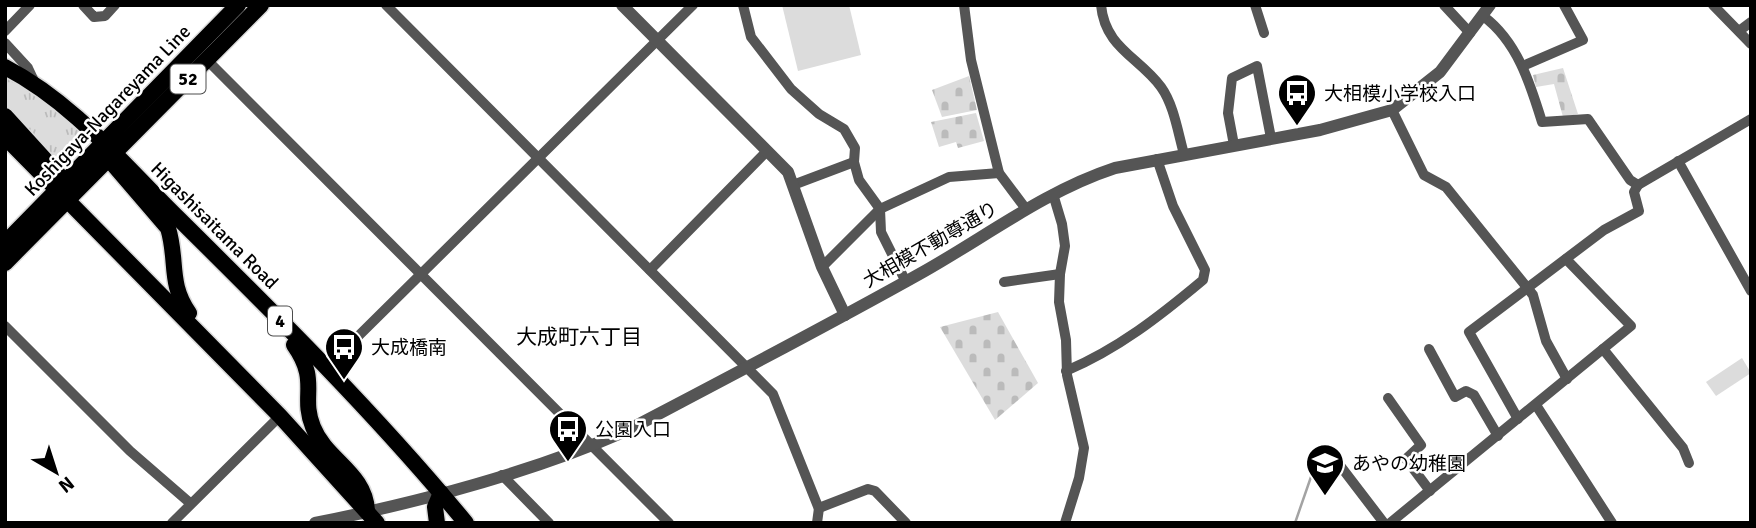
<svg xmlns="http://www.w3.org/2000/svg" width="1756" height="528" viewBox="0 0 1756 528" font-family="Signika,'Noto Sans JP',sans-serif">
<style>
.grass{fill:url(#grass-tufts)}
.cemetery{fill:url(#cemetery-stones)}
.garden{fill:#dcdcdc}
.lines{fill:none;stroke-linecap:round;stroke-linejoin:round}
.stream{stroke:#a3a3a3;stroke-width:2.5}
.primary-casing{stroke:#dbdbdb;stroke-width:19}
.trunk-casing{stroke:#dbdbdb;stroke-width:19}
.minor{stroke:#555;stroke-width:10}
.tertiary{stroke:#555;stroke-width:12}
.primary{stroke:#000;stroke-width:16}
.trunk{stroke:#000;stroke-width:16}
.labels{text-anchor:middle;stroke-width:5;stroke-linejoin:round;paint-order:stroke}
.shield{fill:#fff;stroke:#4c4c4c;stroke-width:2}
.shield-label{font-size:18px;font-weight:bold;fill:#000}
.poi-label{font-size:19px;fill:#000;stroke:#fff;text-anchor:start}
.street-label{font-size:19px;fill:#000;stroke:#fff}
.neighbourhood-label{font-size:21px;fill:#000;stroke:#fff}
</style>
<defs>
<pattern id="grass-tufts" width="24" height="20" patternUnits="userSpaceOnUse" patternTransform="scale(1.75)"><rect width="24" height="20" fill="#dcdcdc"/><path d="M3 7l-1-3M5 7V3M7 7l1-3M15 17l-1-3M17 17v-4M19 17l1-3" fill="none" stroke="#bbb"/></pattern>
<pattern id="cemetery-stones" width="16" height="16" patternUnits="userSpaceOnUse" patternTransform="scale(1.75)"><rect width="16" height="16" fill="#dcdcdc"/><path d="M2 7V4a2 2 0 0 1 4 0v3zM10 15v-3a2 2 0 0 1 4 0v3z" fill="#bbb"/></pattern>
</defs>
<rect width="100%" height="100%" fill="#fff"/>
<polygon class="grass" points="5,74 30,87 83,131 52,161 6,109"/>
<g class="cemetery">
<polygon points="1563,68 1578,114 1563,117 1554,84 1536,87 1533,75"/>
<polygon points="969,76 977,110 942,117 932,90"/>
<polygon points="976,113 984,141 958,148 956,142 939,147 931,122"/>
<polygon points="998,312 1038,383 995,420 940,327"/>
</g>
<g class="garden">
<polygon points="782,5 849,5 861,55 798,71"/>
<polygon points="1742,358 1751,373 1716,396 1706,382"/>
</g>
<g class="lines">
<polyline class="stream" points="1295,523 1312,474"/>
<defs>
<g id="primary">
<polyline points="5,243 238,5"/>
<polyline points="5,263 261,5"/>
</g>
<g id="trunk">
<path d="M 5,67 C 74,103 122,163 177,217 C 276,315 377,415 466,523"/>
<polyline points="5,116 66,183 67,199"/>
<polyline points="5,137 280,416 377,523"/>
<path d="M 107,157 L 168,228 C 178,261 168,283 189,313"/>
<path d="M 294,345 C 320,382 300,395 313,427 C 326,460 366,473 367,511"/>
<polyline points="437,523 435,507 441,493"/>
</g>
</defs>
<use href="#primary" class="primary-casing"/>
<use href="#trunk" class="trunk-casing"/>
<g class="minor">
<polyline points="83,5 94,17 105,16 115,5"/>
<polyline points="386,5 773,394 819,509"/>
<polyline points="743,5 751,37 791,89 819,114 844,129 855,148 854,162 859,180 880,209 881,232 906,282"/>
<polyline points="964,5 971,60 999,173 1026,209"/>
<path d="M 1101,5 C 1105,48 1139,57 1161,87 C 1174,105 1178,133 1184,154"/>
<polyline points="1255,5 1264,33"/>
<polyline points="1444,5 1470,33"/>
<polyline points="1713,5 1751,44"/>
<path d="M 1483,16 C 1517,41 1530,83 1542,122 L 1588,119 L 1630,180 L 1638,185"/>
<polyline points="5,31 30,5"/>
<polyline points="1739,31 1751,22"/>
<polyline points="5,43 28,68 35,83"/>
<polyline points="207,60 669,523"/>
<polyline points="1523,66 1583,40 1564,5"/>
<polyline points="1392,110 1424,175 1446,187 1533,295 1546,341 1567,379"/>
<polyline points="1234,145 1228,113 1232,78 1257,66 1271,138"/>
<polyline points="1678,161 1751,291"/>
<polyline points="793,185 854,162"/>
<polyline points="1053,194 1062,224 1065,246 1060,274 1059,302 1066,340 1067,375 1084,448 1079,478 1065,523"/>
<polyline points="822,267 880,209 949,177 999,173"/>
<polyline points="650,270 767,151"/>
<polyline points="1004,282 1060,274"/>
<polyline points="5,326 130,451 190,503"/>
<polyline points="1429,349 1455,397 1466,391 1474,395 1498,436"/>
<polyline points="1603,349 1683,448 1689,463"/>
<polyline points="326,368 693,5"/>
<path d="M 1066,371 C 1118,349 1160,316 1203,280 L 1205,270 L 1173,206 L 1157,159"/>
<polyline points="1388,398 1421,445 1406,459 1430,491"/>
<polyline points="1536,405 1612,523"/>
<polyline points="1518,419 1469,332 1604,230 1639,211 1634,192 1638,185 1751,119"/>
<polyline points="1332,455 1384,523"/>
<polyline points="502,475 549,523"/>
<polyline points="172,523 280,416"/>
<polyline points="817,523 819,508 868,489 875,491 906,523"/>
<polyline points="1390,523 1631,326 1566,259"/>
</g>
<g class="tertiary">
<polyline points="622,5 788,172 822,267 845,315"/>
<path d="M 315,523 C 420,502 528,474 626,431 C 725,379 825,327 923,272 C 987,236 1045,191 1115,168 L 1320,130 L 1392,110 L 1440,72 L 1490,5"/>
</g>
<use href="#primary" class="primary"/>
<use href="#trunk" class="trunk"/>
</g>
<defs>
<symbol id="bus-pin" viewBox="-11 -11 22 30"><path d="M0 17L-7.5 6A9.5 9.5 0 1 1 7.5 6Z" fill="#000" stroke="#fff"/><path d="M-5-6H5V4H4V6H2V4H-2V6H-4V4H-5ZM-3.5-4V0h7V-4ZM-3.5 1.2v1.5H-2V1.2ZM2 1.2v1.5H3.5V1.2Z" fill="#fff"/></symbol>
<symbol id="school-pin" viewBox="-11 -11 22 30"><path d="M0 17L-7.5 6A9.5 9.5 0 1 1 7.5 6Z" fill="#000" stroke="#fff"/><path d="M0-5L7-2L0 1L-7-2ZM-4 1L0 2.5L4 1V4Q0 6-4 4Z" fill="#fff"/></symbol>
</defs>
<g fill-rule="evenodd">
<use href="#bus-pin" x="1275" y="71" width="44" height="60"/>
<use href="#bus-pin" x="322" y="325" width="44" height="60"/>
<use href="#bus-pin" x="546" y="407" width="44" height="60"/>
<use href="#school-pin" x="1303" y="441" width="44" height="60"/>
</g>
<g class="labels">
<g class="shield">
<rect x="170.5" y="64.5" width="35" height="29" rx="5"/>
<rect x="268" y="306.5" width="24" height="29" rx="5"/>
</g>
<g class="shield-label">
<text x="188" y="85">52</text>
<text x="280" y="327">4</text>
</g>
<g class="poi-label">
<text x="1324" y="100">大相模小学校入口</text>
<text x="371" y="354">大成橋南</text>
<text x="595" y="436">公園入口</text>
<text x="1352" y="470">あやの幼稚園</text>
</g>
<g class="street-label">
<text transform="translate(107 110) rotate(-46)" y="7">Koshigaya-Nagareyama Line</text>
<text transform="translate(215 225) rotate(45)" y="7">Higashisaitama Road</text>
<text transform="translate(930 244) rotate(-30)" y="7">大相模不動尊通り</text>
</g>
<g class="neighbourhood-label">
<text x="579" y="344">大成町六丁目</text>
</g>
</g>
<rect width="1756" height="528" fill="none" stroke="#000000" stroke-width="14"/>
<g transform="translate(56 472) rotate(141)" stroke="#ffffff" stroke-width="5" paint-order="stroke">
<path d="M0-5L12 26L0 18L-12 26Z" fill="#000000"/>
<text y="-10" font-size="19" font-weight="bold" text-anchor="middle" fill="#000000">N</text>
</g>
</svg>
